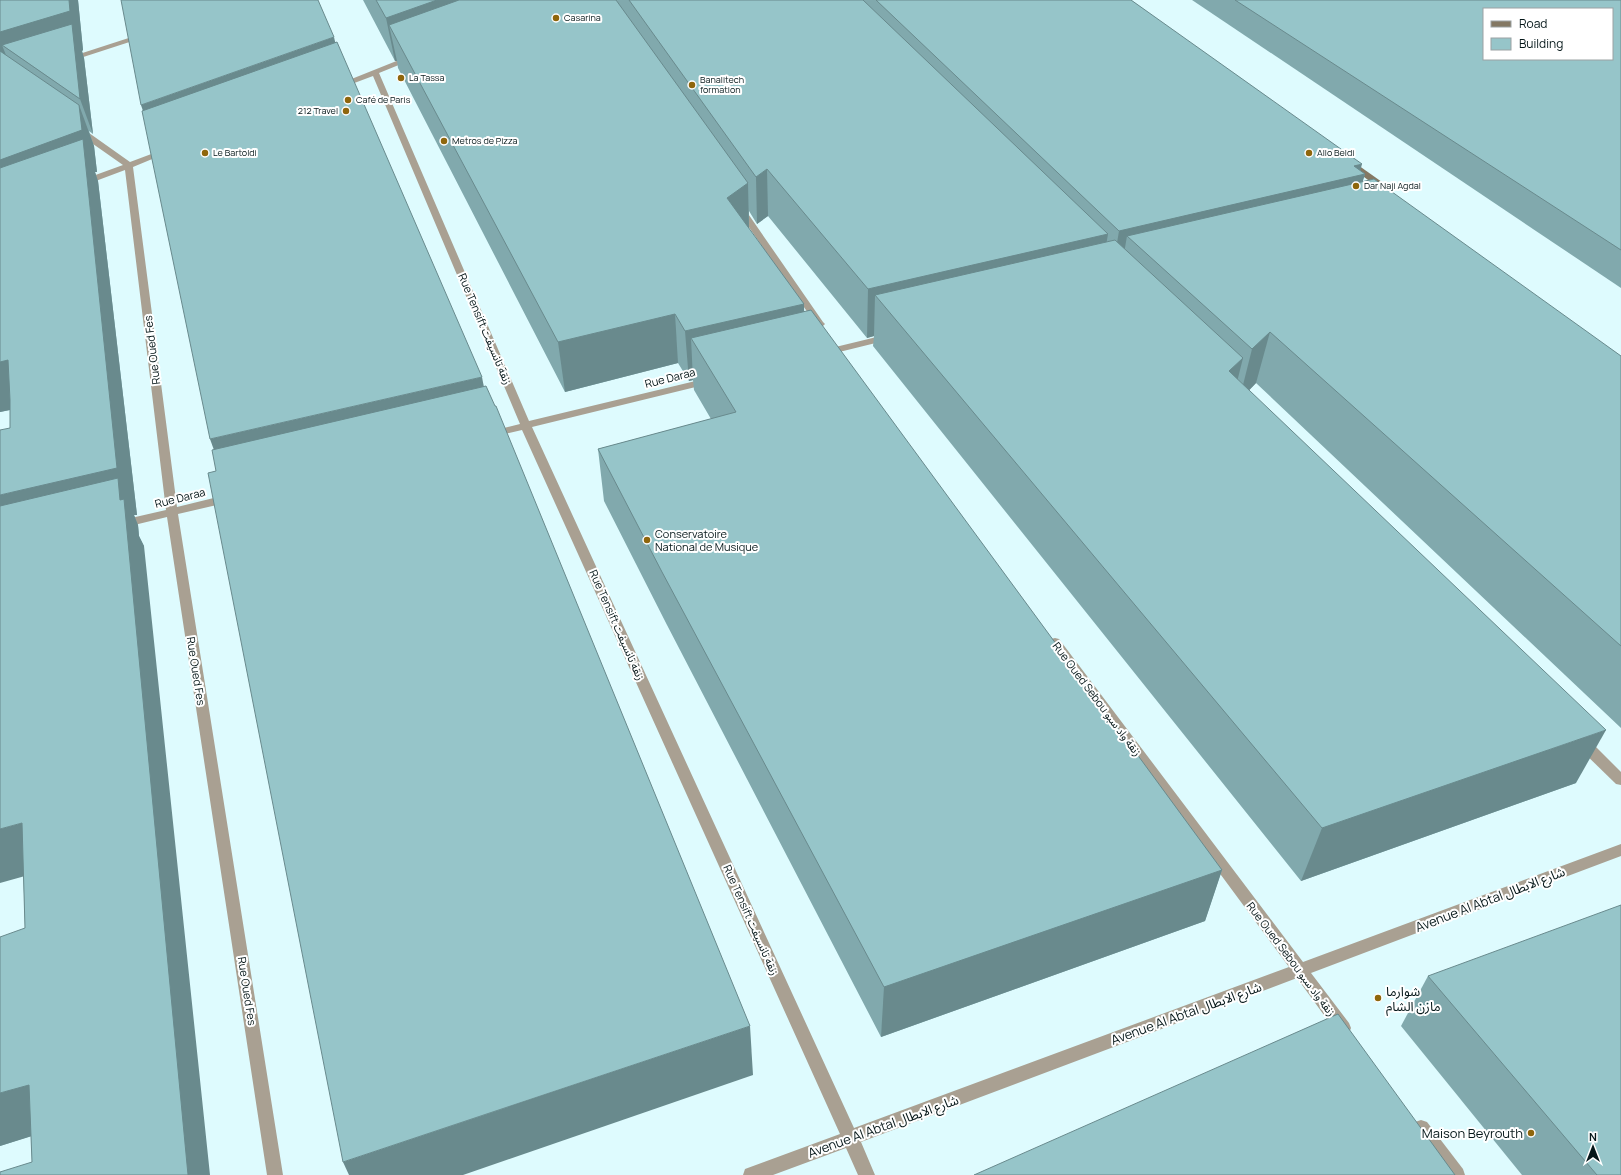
<svg xmlns="http://www.w3.org/2000/svg" width="1621" height="1175" viewBox="0 0 1621 1175" font-family="Manrope,'Noto Sans Arabic',sans-serif">
<style>
.lines{fill:none;stroke-linecap:round;stroke-linejoin:round}
.street{fill:#a9a092;fill-rule:evenodd}
.secondary{fill:#847863;fill-rule:evenodd}
.wall{fill:#81a9ad}
.shaded-wall{fill:#698a8d}
.building{fill:#96c5c9;stroke:#698a8d;fill-rule:evenodd}
.poi-dot{fill:#8f660c;stroke:#fff;stroke-width:1.5}
.labels{text-anchor:middle;stroke-width:4;stroke-linejoin:round;paint-order:stroke}
.far-poi-label{font-size:9px;fill:#051719;stroke:#fff;text-anchor:start}
.street-label{font-size:11px;fill:#051719;stroke:#fff}
.poi-label{font-size:11px;fill:#051719;stroke:#fff;text-anchor:start}
.near-street-label{font-size:13px;fill:#051719;stroke:#fff}
.near-poi-label{font-size:13px;fill:#051719;stroke:#fff;text-anchor:start}
</style>
<rect width="100%" height="100%" fill="#defbfe"/>
<g class="lines">
<g class="street">
<polygon points="141,34 147,34 148,36 71,61 65,61 64,59"/>
<polygon points="409,56 412,56 416,58 379,73 529,421 708,378 713,381 712,383 532,427 854,1128 1289,967 1051,645 1049,642 1051,639 1055,638 1059,639 1303,962 1621,844 1621,856 1311,973 1349,1023 1351,1028 1349,1033 1343,1035 1337,1033 1297,978 861,1142 875,1175 858,1175 846,1148 773,1175 743,1175 745,1169 840,1134 522,430 491,437 486,434 487,432 520,424 373,76 341,88 338,88 334,86"/>
<polygon points="76,128 82,128 130,162 162,150 168,150 169,152 133,167 177,507 230,494 234,495 236,498 234,501 178,514 283,1175 267,1175 167,517 122,528 118,527 116,524 118,521 166,510 125,170 85,185 79,185 78,183 79,181 123,165 76,132"/>
<polygon points="739,204 742,205 823,322 825,324 823,326 817,326 735,207"/>
<polygon points="889,334 892,335 894,337 892,339 823,356 818,353 819,351"/>
<polygon points="1582,737 1587,738 1621,772 1621,785 1616,784 1577,746 1575,742 1577,738"/>
<polygon points="1421,1120 1427,1122 1463,1169 1465,1175 1447,1175 1415,1134 1413,1128 1415,1122"/>
</g>
<polygon class="secondary" points="1348,158 1389,187 1390,189 1389,191 1383,191 1345,163 1344,161"/>
</g>
<g class="wall">
<polygon points="0,0 78,0 83,50 82,51 84,58 93,134 89,131 94,146 97,172 95,172 98,181 137,515 134,515 138,525 139,536 144,546 32,1162 31,1136 0,1146 25,928 10,428 10,410 0,412"/>
<polygon points="363,0 1131,0 1365,174 1362,182 1621,356 1621,728 1256,383 1249,390 1576,783 1301,881 873,346 874,336 867,338 768,216 757,224 749,211 749,229 804,304 804,312 1222,870 1205,921 881,1037 667,625 604,501 598,449 711,419 694,390 693,380 689,381 678,363 565,392 398,68 397,61 395,61"/>
<polygon points="1192,0 1621,0 1621,288"/>
<polygon points="1428,976 1621,1175 1522,1175 1401,1026"/>
</g>
<g class="shaded-wall">
<polygon points="69,0 78,0 83,50 82,51 84,58 93,134 80,99 2,45 13,73 0,56 0,32"/>
<polygon points="437,0 559,0 389,25 397,61 395,61 386,18"/>
<polygon points="334,37 344,80 156,151 141,105"/>
<polygon points="79,105 94,146 97,172 95,172 98,181 137,515 134,515 138,525 139,536 144,546 210,1175 188,1175 0,547 0,495 117,468 0,208 0,160"/>
<polygon points="1362,164 1359,175 1365,174 1351,221 1127,236 1120,277 1111,279 1119,231"/>
<polygon points="767,169 768,216 757,224 756,177"/>
<polygon points="748,183 749,230 727,198"/>
<polygon points="1108,234 1100,282 875,295 874,336 867,338 868,289"/>
<polygon points="804,304 805,353 691,338 693,380 689,381 685,331"/>
<polygon points="675,314 678,363 565,392 558,342"/>
<polygon points="1270,332 1256,383 1239,401 1252,349"/>
<polygon points="1243,358 1230,410 1229,371"/>
<polygon points="8,360 29,406 0,412 0,362"/>
<polygon points="482,377 492,429 229,492 210,439"/>
<polygon points="1606,730 1576,783 1301,881 1322,828"/>
<polygon points="22,823 50,869 0,883 0,829"/>
<polygon points="1222,870 1205,921 881,1037 884,987"/>
<polygon points="750,1026 753,1075 463,1175 349,1175 343,1162"/>
<polygon points="29,1085 61,1127 0,1146 0,1093"/>
</g>
<g class="building">
<polygon points="0,0 69,0 70,11 0,32"/>
<polygon points="121,0 318,0 334,37 141,105"/>
<polygon points="376,0 437,0 386,18"/>
<polygon points="459,0 616,0 748,183 727,198 804,304 685,331 675,314 558,342 389,25"/>
<polygon points="629,0 863,0 1108,234 868,289 767,169 756,177"/>
<polygon points="876,0 1131,0 1362,164 1354,166 1365,174 1119,231"/>
<path d="M 1235,0 L 1621,0 L 1621,250 ZM 1484,9 L 1612,9 L 1612,59 L 1484,59 Z"/>
<polygon points="72,24 80,99 2,45"/>
<polygon points="337,42 482,377 210,439 142,111"/>
<polygon points="0,51 79,105 82,130 0,160"/>
<polygon points="83,139 117,468 0,495 0,430 10,428 10,400 8,360 0,362 0,168"/>
<polygon points="1374,179 1621,356 1621,646 1270,332 1252,349 1127,236"/>
<polygon points="1115,240 1243,358 1229,371 1606,730 1322,828 875,295"/>
<polygon points="811,310 1222,870 884,987 662,572 598,449 736,412 691,338"/>
<polygon points="486,386 495,406 496,406 750,1026 343,1162 208,473 216,471 212,450"/>
<polygon points="118,478 120,500 124,499 188,1175 0,1175 0,1172 32,1162 29,1085 0,1093 0,937 25,928 22,823 0,829 0,506"/>
<polygon points="1621,905 1621,1175 1597,1175 1428,976"/>
<polygon points="1338,1014 1455,1175 974,1175"/>
</g>
<g class="poi-dot">
<circle cx="556" cy="18" r="4"/>
<circle cx="401" cy="78" r="4"/>
<circle cx="692" cy="85" r="4"/>
<circle cx="348" cy="100" r="4"/>
<circle cx="346" cy="111" r="4"/>
<circle cx="444" cy="141" r="4"/>
<circle cx="205" cy="153" r="4"/>
<circle cx="1309" cy="153" r="4"/>
<circle cx="1356" cy="186" r="4"/>
<circle cx="647" cy="540" r="4"/>
<circle cx="1378" cy="998" r="4"/>
<circle cx="1531" cy="1133" r="4"/>
</g>
<g class="labels">
<g class="far-poi-label">
<text x="564" y="21">Casarina</text>
<text x="409" y="81">La Tassa</text>
<text x="700" y="83">Banalitech<tspan x="700" dy="10">formation</tspan></text>
<text x="356" y="103">Café de Paris</text>
<text x="338" y="114" text-anchor="end">212 Travel</text>
<text x="452" y="144">Metros de Pizza</text>
<text x="213" y="156">Le Bartoldi</text>
<text x="1317" y="156">Allo Beldi</text>
<text x="1364" y="189">Dar Naji Agdal</text>
</g>
<g class="street-label">
<text transform="translate(485 329) rotate(67)" y="4">Rue Tensift زنقة تانسيفت</text>
<text transform="translate(152 350) rotate(-97)" y="4">Rue Oued Fes</text>
<text transform="translate(670 378) rotate(-14)" y="4">Rue Daraa</text>
<text transform="translate(180 498) rotate(-14)" y="4">Rue Daraa</text>
<text transform="translate(617 625) rotate(66)" y="4">Rue Tensift زنقة تانسيفت</text>
<text transform="translate(196 671) rotate(81)" y="4">Rue Oued Fes</text>
<text transform="translate(1097 699) rotate(53)" y="4">Rue Oued Sebou زنقة واد سبو</text>
<text transform="translate(751 920) rotate(66)" y="4">Rue Tensift زنقة تانسيفت</text>
<text transform="translate(1291 959) rotate(53)" y="4">Rue Oued Sebou زنقة واد سبو</text>
<text transform="translate(247 991) rotate(81)" y="4">Rue Oued Fes</text>
</g>
<g class="poi-label">
<text x="655" y="538">Conservatoire<tspan x="655" dy="13">National de Musique</tspan></text>
</g>
<g class="near-street-label">
<text transform="translate(1490 899) rotate(-21)" y="5">Avenue Al Abtal شارع الابطال</text>
<text transform="translate(1186 1013) rotate(-20)" y="5">Avenue Al Abtal شارع الابطال</text>
<text transform="translate(883 1126) rotate(-20)" y="5">Avenue Al Abtal شارع الابطال</text>
</g>
<g class="near-poi-label">
<text x="1386" y="996">شوارما<tspan x="1386" dy="15">مازن الشام</tspan></text>
<text x="1523" y="1138" text-anchor="end">Maison Beyrouth</text>
</g>
</g>
<rect x="1483" y="8" width="130" height="52" fill="#ffffff" stroke="#9ba2a3"/>
<rect x="1491" y="21" width="20" height="6" fill="#847863" stroke="#9ba2a3"/>
<text x="1519" y="28" font-size="12" fill="#051719">Road</text>
<rect x="1491" y="38" width="20" height="12" fill="#96c5c9" stroke="#9ba2a3"/>
<text x="1519" y="48" font-size="12" fill="#051719">Building</text>
<g transform="translate(1593 1147)" stroke="#ffffff" stroke-width="3" paint-order="stroke">
<path d="M0-3L7 15L0 10L-7 15Z" fill="#051719"/>
<text y="-6" font-size="11" font-weight="bold" text-anchor="middle" fill="#051719">N</text>
</g>
</svg>
